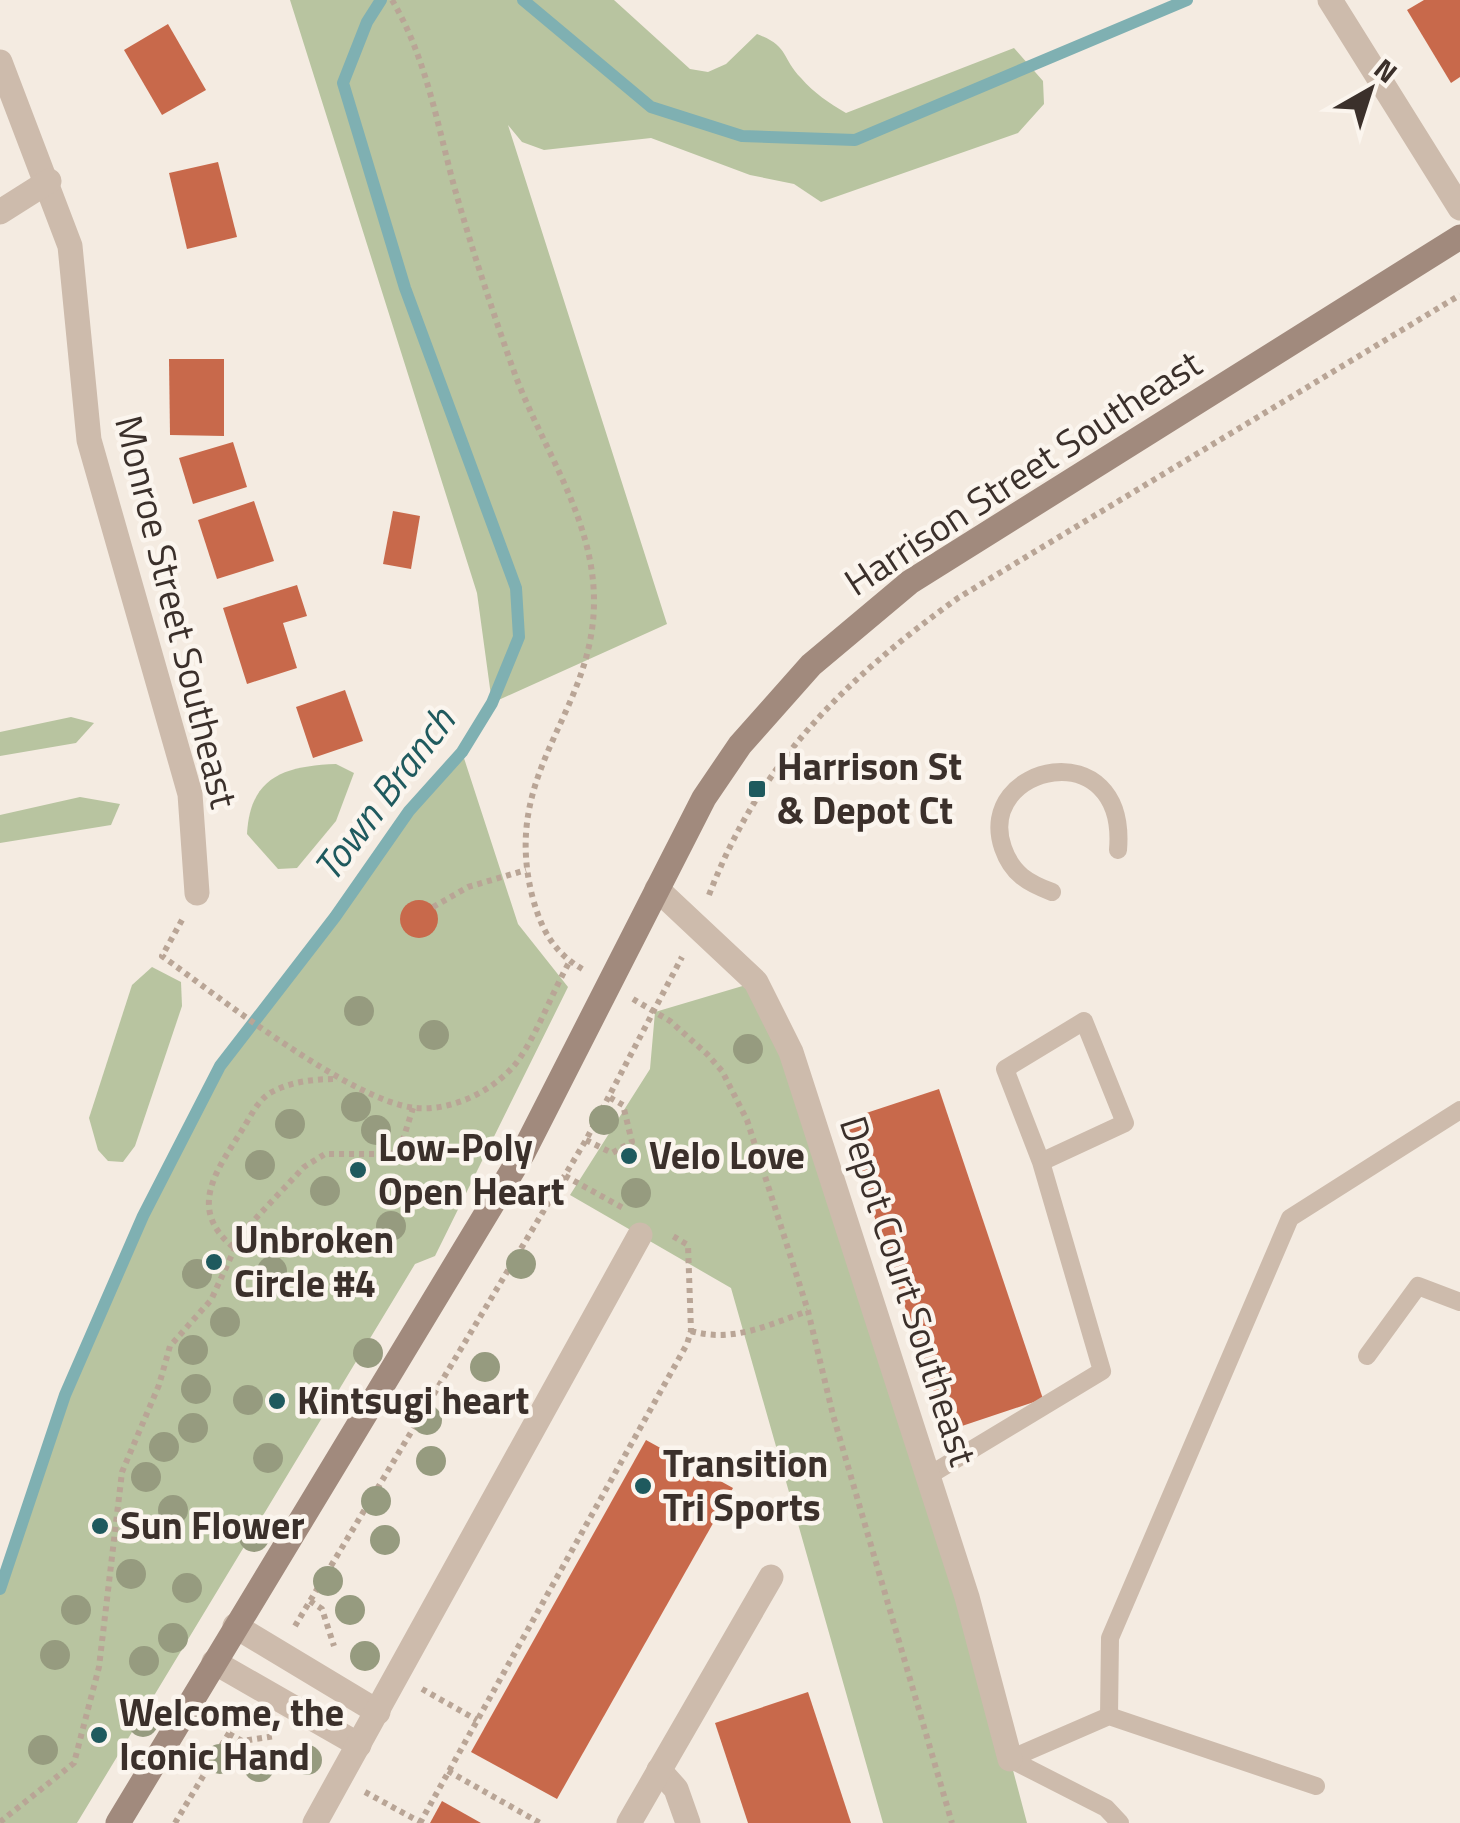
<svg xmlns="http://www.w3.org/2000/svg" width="1460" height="1823" viewBox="0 0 1460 1823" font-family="'Titillium Web',sans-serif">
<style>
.green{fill:#b8c4a0}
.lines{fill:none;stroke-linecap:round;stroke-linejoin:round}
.stream{stroke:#7fb0b2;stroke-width:12}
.building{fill:#c8694b}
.path{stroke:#b9a596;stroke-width:6;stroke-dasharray:5 5;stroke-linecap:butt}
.lane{stroke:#cdbbac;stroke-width:18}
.street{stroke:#cdbbac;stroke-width:25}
.secondary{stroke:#a18a7d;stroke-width:25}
.tree{fill:#969b7f}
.poi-dot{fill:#1f5a5e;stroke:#fbf5ee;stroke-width:4}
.labels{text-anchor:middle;stroke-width:9;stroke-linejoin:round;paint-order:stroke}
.street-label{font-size:38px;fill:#3b302b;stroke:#fbf5ee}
.poi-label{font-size:38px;font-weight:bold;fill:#3b302b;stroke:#fbf5ee;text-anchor:start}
.water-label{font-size:40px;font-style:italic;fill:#1f5a5e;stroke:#fbf5ee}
</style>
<rect width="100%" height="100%" fill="#f4ebe1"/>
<g class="green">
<path d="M 290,0 L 614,0 L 690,69 L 708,72 L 726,64 L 757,34 C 789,46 781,57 801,78 C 814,93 829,103 846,113 L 1014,48 L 1043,81 L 1044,104 L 1018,133 L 821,202 L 794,184 L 750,175 L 651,138 L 544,150 L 522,142 L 508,125 L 667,624 L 492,703 L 477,593 Z"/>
<polygon points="71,717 94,723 76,743 0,756 0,732"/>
<polygon points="462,752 518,924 568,987 435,1256 415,1264 77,1823 0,1823 0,1589 65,1395 143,1216 220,1066 396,830"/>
<path d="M 336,764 L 354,773 L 336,821 L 297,868 L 278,869 L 247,834 C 250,777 284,766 336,764 Z"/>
<polygon points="80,797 120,804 111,825 0,843 0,815"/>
<polygon points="152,967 181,982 182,1006 135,1146 123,1162 108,1161 98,1150 89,1118 132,985"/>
<polygon points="756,982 967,1597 1027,1823 883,1823 731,1288 570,1195 650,1069 655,1012"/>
</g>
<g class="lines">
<g class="stream">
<polyline points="523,0 651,107 742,136 855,140 1187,0"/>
<polyline points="0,1589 65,1395 143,1216 220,1066 335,917 409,811 462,752 492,703 519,637 516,588 405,288 343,83 367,22 381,0"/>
</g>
</g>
<g class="building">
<polygon points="1424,0 1460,0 1460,77 1451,83 1407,10"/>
<polygon points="168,24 206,90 162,115 124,50"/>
<polygon points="218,162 237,237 187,249 169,173"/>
<polygon points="169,359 224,359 224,436 170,435"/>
<polygon points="233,442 247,487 193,504 179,458"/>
<polygon points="254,501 274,561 217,579 198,520"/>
<polygon points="393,511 420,516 411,569 383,564"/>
<polygon points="297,585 307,616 283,623 297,668 247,684 223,608"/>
<polygon points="345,690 363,741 313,758 296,707"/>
<circle cx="419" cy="919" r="19"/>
<polygon points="939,1089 1043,1399 947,1431 842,1121"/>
<polygon points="646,1440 733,1488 557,1799 471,1752"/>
<polygon points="808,1692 851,1823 748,1823 715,1723"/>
<polygon points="442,1801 481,1823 430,1823"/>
</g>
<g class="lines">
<g class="path">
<path d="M 392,0 C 426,57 437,123 454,186 C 471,246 491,307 512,366 C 539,444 594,516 594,601 C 594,715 499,771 533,899 C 542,931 554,953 584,970"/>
<path d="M 709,895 C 760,762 844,680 958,598 L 1460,295"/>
<polyline points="433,907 468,887 526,870"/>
<path d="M 182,920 L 162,956 C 217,996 354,1103 416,1108 C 450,1111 489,1093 512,1068 C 533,1045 552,992 570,961"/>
<polyline points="633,999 670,1021 707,1054 722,1071 747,1120 808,1311 833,1415 952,1823"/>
<polyline points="586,1140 612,1153 632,1142 623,1105 609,1097"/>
<polyline points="565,1176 625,1209"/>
<path d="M 233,1247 C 186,1208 218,1169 242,1130 C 250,1118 257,1101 270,1093 C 291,1081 315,1079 338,1079"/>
<path d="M 691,1331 C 733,1343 768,1325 808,1311"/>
<polyline points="310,1601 322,1609 334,1646"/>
<polyline points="295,1626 586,1140 682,957"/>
<polyline points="422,1689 477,1720"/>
<polyline points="229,1734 242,1741 275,1736"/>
<polyline points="448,1771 540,1823"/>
<polyline points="365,1792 420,1822"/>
<polyline points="0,1822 74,1763 99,1667 122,1472 159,1385 170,1346 211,1300 242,1233 304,1167 325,1154 391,1154 401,1146 413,1108"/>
<polyline points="175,1823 241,1713"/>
<polyline points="420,1823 687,1344 691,1331 688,1245 671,1235"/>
</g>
<g class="lane">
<path d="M 1052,892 C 1028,883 1012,874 1003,848 C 974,764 1128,730 1118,850"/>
<polyline points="1367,1356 1418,1286 1460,1302"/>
<polyline points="928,1476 1102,1371 1041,1162 1005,1069 1084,1021 1125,1123 1041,1162"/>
<polyline points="1109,1716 1110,1638 1290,1218 1460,1110"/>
<polyline points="1120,1823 1106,1808 1010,1759 1109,1716 1316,1786"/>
</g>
<g class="street">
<polyline points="1330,0 1460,208"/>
<polyline points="0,62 70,246 89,440 190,794 197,893"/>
<polyline points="0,212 49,181"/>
<polyline points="657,889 756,982 791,1052 967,1597 1010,1759"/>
<polyline points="235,1626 378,1712"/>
<polyline points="214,1662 359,1745"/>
<polyline points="659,1770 676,1789 688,1823"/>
<polyline points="315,1823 640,1235"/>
<polyline points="629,1823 771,1577"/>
</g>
<polyline class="secondary" points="118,1823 523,1153 704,798 740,745 811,665 910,582 1460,237"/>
</g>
<g class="tree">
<circle cx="359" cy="1011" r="15"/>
<circle cx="434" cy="1035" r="15"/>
<circle cx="748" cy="1049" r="15"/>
<circle cx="356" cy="1107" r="15"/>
<circle cx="604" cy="1120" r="15"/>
<circle cx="290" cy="1124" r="15"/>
<circle cx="376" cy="1130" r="15"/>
<circle cx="260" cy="1165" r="15"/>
<circle cx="325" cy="1191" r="15"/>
<circle cx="636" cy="1193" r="15"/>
<circle cx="391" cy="1226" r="15"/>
<circle cx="521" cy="1264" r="15"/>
<circle cx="272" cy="1271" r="15"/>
<circle cx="197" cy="1274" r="15"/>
<circle cx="225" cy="1322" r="15"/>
<circle cx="193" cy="1350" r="15"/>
<circle cx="368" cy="1353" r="15"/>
<circle cx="485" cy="1367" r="15"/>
<circle cx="196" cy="1389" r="15"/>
<circle cx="248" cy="1400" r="15"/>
<circle cx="427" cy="1420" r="15"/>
<circle cx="193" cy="1428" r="15"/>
<circle cx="164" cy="1447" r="15"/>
<circle cx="268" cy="1458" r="15"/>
<circle cx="431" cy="1461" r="15"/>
<circle cx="146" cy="1477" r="15"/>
<circle cx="376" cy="1501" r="15"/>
<circle cx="173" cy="1510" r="15"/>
<circle cx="254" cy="1537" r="15"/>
<circle cx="385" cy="1540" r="15"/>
<circle cx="131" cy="1574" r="15"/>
<circle cx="328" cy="1581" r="15"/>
<circle cx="187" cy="1588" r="15"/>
<circle cx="76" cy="1610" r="15"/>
<circle cx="350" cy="1610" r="15"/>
<circle cx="173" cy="1638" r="15"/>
<circle cx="55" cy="1655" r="15"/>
<circle cx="365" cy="1656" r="15"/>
<circle cx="144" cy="1661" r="15"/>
<circle cx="143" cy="1722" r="15"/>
<circle cx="43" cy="1750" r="15"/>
<circle cx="220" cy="1759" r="15"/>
<circle cx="307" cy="1760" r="15"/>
<circle cx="259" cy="1767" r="15"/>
</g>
<g class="poi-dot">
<rect x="747" y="779" width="20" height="20" rx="5"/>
<circle cx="629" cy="1156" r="10"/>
<circle cx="358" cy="1170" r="10"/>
<circle cx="214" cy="1262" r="10"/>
<circle cx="277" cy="1401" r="10"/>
<circle cx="643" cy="1486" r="10"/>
<circle cx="100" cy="1526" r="10"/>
<circle cx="99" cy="1735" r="10"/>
</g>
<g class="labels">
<g class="street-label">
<text transform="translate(1023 473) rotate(-33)" y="13">Harrison Street Southeast</text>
<text transform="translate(176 612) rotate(76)" y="13">Monroe Street Southeast</text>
<text transform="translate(908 1291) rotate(72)" y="13">Depot Court Southeast</text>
</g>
<g class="poi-label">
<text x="777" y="780">Harrison St<tspan x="777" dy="44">&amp; Depot Ct</tspan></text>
<text x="378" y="1161">Low-Poly<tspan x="378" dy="44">Open Heart</tspan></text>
<text x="649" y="1169">Velo Love</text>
<text x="234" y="1253">Unbroken<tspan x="234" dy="44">Circle #4</tspan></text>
<text x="297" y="1414">Kintsugi heart</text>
<text x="663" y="1477">Transition<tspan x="663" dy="44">Tri Sports</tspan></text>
<text x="120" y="1539">Sun Flower</text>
<text x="119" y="1726">Welcome, the<tspan x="119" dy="44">Iconic Hand</tspan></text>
</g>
<g class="water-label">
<text transform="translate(384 794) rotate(-53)" y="14">Town Branch</text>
</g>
</g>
<g transform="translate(1370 90) rotate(39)" stroke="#fbf5ee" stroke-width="8" paint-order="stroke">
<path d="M0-8L18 38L0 25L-18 38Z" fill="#3b302b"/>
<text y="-15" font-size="28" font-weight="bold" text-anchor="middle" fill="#3b302b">N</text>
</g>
</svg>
